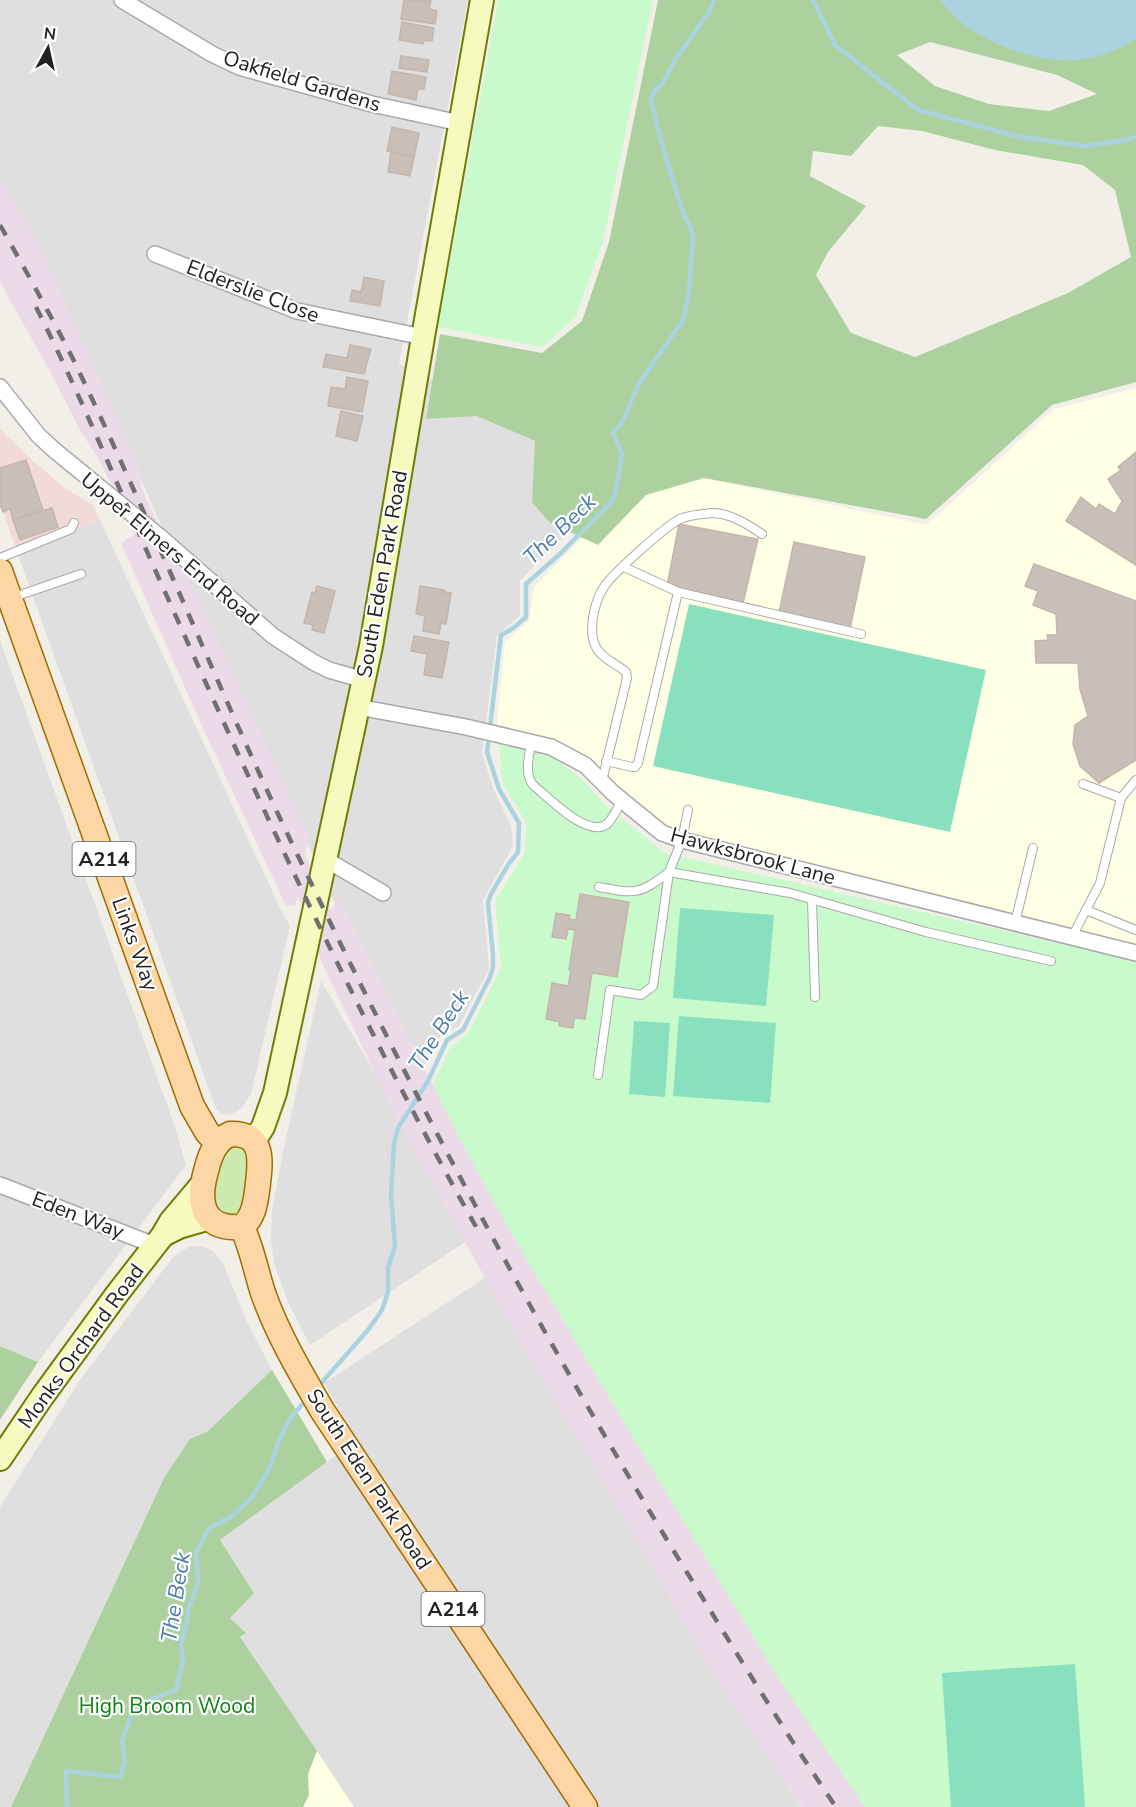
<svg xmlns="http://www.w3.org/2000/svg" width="1136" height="1807" viewBox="0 0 1136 1807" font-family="'Nunito Sans',sans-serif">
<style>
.residential{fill:#e0dfdf}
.commercial{fill:#f2dad9}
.industrial{fill:#ebdbe8}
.education{fill:#ffffe5}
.grass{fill:#cdebb0}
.forest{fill:#add19e;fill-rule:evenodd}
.park{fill:#c8facc}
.pitch{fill:#88e0be}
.water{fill:#aad3df}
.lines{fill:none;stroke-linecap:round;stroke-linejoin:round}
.stream{stroke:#aad3df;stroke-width:4.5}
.building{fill:#c7bfb8;stroke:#c4b6ab;stroke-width:1.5}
.lane-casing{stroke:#a9a9a9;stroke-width:10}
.street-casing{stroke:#a9a9a9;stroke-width:18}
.secondary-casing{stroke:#707d05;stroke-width:26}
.primary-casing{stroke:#a06b00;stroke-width:27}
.lane{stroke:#fff;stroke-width:8}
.street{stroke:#fff;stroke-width:15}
.secondary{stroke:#f7fabf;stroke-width:22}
.primary{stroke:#fcd6a4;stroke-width:24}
.rail{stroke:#707070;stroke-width:4.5;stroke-dasharray:12 12;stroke-linecap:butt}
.labels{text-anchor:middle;stroke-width:4.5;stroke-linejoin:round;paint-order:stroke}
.shield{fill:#fff;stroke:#646464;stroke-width:1.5}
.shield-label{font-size:20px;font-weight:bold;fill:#222}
.street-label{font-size:21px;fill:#222;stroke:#fff}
.park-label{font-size:21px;fill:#0c8416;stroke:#fff}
.water-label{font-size:22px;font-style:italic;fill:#4a7aab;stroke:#fff}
</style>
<rect width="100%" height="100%" fill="#f2efe9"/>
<g class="residential">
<polygon points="0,0 468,0 399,364 616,462 611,490 520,580 520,615 497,636 482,753 493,788 511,826 513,846 483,900 489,969 459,1026 441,1035 416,1079 171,548 84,349 0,185"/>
<polygon points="100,520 281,910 290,926 251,1094 243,1106 236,1112 228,1115 222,1114 216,1109 17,552"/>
<polygon points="0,640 175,1127 186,1165 38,1362 0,1346"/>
<polygon points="321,981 471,1238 310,1345 288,1302 274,1263 271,1240 272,1211 283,1152"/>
<polygon points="201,1246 213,1251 223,1263 248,1324 272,1370 208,1431 190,1439 165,1476 11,1807 0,1807 0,1507 80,1380 174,1256 189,1247"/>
<polygon points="488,1276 668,1594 801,1807 354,1807 239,1637 245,1632 230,1618 220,1540 357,1440 324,1383"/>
</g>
<polygon class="commercial" points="0,429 33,461 66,489 92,504 100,520 17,552 0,502"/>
<polygon class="industrial" points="0,177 39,244 140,469 141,486 172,557 187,573 309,837 305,855 331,911 338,896 459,1137 510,1231 774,1671 865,1807 802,1807 728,1697 697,1646 650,1562 521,1343 397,1119 321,961 317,949 320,942 298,897 295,905 286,906 202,726 121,543 134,535 100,461 81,432 53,377 0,282"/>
<g class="education">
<polygon points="1136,388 1136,957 685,837 666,828 586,759 552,740 497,725 505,642 529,621 534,587 619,501 628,462 927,525 1054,409"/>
<polygon points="317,1751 354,1807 270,1807 288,1794"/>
</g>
<polygon class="grass" points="233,1144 251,1151 248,1206 237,1218 224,1217 214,1205 214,1192 220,1158"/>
<g class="forest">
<path d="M 658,0 L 946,0 L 1136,35 L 1136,382 L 1052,405 L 926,519 L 704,478 L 646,495 L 598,545 L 550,523 L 532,502 L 535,441 L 477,416 L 426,419 L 440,334 L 542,353 L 582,321 L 609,242 ZM 930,42 L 1057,75 L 1097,94 L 1049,111 L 989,104 L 935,86 L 897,55 ZM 878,126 L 922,131 L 995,150 L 1083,165 L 1115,190 L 1131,257 L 1068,293 L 915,357 L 851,333 L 816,275 L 828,252 L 866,206 L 810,176 L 813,151 L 851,156 Z"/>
<polygon points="0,1346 38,1362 0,1420"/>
<polygon points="272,1370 327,1462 220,1540 254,1593 230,1618 246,1633 240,1637 317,1751 308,1774 309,1795 303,1807 11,1807 165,1476 190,1439 208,1431"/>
</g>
<g class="park">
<polygon points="498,0 653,0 603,242 575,318 542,347 438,327"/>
<polygon points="499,743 554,758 583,780 605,805 665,853 1136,961 1136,1807 865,1807 774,1671 634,1439 510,1231 459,1137 433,1084 450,1048 468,1033 501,968 495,901 525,852 526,822 502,782"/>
</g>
<g class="pitch">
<polygon points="689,604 986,670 950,832 653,766"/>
<polygon points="680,908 774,915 766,1006 673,998"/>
<polygon points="679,1016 776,1023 770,1103 673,1096"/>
<polygon points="634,1021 670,1023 665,1097 629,1094"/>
<polygon points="1075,1664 1085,1807 951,1807 942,1673"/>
</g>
<path class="water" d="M 941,0 L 1136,0 L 1136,39 C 1118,50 1096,59 1075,60 C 1033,64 964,37 941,0 Z"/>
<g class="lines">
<g class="stream">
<polyline points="813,0 835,45 918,110 1020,137 1084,146 1126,140 1136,137"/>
<polyline points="317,1388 368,1330 382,1310 388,1292 388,1268 395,1246 391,1194 394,1143 398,1128 428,1081 447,1040 463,1030 490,977 493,968 493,955 488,903 491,894 508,865 518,852 519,823 499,789 487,752 501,635 512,629 526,617 526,584 561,553 612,501 616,490 622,454 613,432 622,423 638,385 683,320 689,293 693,235 681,206 661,141 651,100 655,90 662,84 675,60 709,12 714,0"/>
<polyline points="67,1807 66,1771 120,1777 125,1761 122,1741 132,1714 146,1701 176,1690 183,1661 181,1643 187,1621 188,1610 198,1583 196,1552 209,1528 232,1516 253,1496 271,1465 279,1440 292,1416 307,1399"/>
</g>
</g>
<g class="building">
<polygon points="404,0 431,0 429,9 437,11 435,24 401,19"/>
<polygon points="402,22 434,28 432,41 424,40 423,44 399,40"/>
<polygon points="401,56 429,60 427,72 399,68"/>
<polygon points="392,71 426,77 424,89 418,89 416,100 388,94"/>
<polygon points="392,127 419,133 414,157 387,151"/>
<polygon points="391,152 414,157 410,176 388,172"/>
<polygon points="364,277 384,281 380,306 350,301 352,290 361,292"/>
<polygon points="350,345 371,349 364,374 323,367 326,354 347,358"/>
<polygon points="347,377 368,381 362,412 328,406 331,387 345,389"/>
<polygon points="341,411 363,416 357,441 336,436"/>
<polygon points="1136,452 1136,565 1066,521 1081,497 1096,509 1099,504 1115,514 1122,501 1108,479 1121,470 1118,467"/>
<polygon points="26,460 43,510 13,520 10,509 3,512 0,504 0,468"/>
<polygon points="52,508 58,527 20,540 13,520"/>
<polygon points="679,524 758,539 743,603 667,586"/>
<polygon points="794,542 865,557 850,629 779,613"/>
<polygon points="1034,564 1136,601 1136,760 1099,783 1080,766 1073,744 1075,725 1088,716 1080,689 1078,663 1036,663 1035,641 1048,640 1047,635 1057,635 1056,614 1033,605 1038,591 1025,586"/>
<polygon points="317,586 335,591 324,633 312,630 313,625 304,623 312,592 315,593"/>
<polygon points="420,586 444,590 444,592 451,593 446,624 441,623 439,634 423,631 425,616 416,614"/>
<polygon points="414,636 449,642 442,678 424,675 427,654 411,651"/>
<polygon points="580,894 629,902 617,977 592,973 585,1019 574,1018 573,1028 559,1026 560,1022 546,1019 552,983 568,986 571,970 569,970 575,930 568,929 566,939 552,937 556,913 570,915 569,919 576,920"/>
</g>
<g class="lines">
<defs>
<g id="lane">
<polyline points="0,558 71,529 74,523"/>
<polyline points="624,567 678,592 861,634"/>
<polyline points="14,597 81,574"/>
<path d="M 531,743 C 529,757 524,773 533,785 C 548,797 588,839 607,824 C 613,818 618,807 622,800"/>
<polyline points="606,761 632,767 635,767 638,763 678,592"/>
<path d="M 602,781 L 627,678 L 626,672 C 617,664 604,660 597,649 C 587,633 594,602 604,587 C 612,574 667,525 680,519 C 689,515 702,514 712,513 C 730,513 747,524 762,534"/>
<polyline points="1083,784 1121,798"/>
<path d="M 599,887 C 636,894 639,895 669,872 L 790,893 L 926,932 L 1051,961"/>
<polyline points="812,900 815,997"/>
<polyline points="1086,910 1136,930"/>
<polyline points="1015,923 1033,848"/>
<polyline points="1072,937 1100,883 1121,798 1136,780"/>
<polyline points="598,1075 610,990 641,995 653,986 669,872 682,840 688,810"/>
</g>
<g id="street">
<polyline points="122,0 212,54 239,67 372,104 460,123"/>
<polyline points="155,254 297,311 423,337"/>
<polyline points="0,387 38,435 53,449 159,536 273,636 313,662 329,670 364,680"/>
<polyline points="358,707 466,727 551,747 585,765 613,793 662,833 682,840 1136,953"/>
<polyline points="325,859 383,893"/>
<polyline points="0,1185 154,1245"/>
</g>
<g id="secondary">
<polyline points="254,1141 263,1127 275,1093 371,646 423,337 482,0"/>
<polyline points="163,1235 179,1227 210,1218"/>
<polyline points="0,1459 42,1397 117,1294 163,1235 171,1221 203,1183"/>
</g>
<g id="primary">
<polyline points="0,571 192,1106 207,1132 217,1143"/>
<path d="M 230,1134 C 263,1133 261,1158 258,1183 C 256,1199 255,1216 242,1227 C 202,1230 197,1203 206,1171 C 210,1155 215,1141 230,1134 Z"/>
<path d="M 242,1227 C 252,1248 256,1271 263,1293 C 278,1335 300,1372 322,1410 L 585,1807"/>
</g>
</defs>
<use href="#lane" class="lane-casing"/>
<use href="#street" class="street-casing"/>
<use href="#secondary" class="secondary-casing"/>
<use href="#primary" class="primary-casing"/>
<use href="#lane" class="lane"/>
<use href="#street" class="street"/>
<use href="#secondary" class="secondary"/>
<use href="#primary" class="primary"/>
<g class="rail">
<path d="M 0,225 C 25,269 50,314 73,359 C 153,524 220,695 300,860 C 419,1109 550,1352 696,1587 C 741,1661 787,1735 836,1807"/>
<path d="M 36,307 C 85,404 125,504 170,603 C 265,816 364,1029 479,1232"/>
</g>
</g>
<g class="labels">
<g class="shield">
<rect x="72.5" y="842" width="63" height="34" rx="4.5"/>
<rect x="421.5" y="1592" width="63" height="34" rx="4.5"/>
</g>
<g class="shield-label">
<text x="104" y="866">A214</text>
<text x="453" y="1616">A214</text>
</g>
<g class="street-label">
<text transform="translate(302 81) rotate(17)" y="7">Oakfield Gardens</text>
<text transform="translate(253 291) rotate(21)" y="7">Elderslie Close</text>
<text transform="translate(170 549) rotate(40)" y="7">Upper Elmers End Road</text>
<text transform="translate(382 574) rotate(-80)" y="7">South Eden Park Road</text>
<text transform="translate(753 856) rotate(15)" y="7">Hawksbrook Lane</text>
<text transform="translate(135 944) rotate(70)" y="7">Links Way</text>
<text transform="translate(78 1215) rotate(21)" y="7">Eden Way</text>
<text transform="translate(81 1346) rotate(-54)" y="7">Monks Orchard Road</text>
<text transform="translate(369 1479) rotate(57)" y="7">South Eden Park Road</text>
</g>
<g class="park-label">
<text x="167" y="1713">High Broom Wood</text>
</g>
<g class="water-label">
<text transform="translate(559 529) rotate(-44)" y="8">The Beck</text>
<text transform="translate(438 1030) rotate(-57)" y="8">The Beck</text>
<text transform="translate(175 1597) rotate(-81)" y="8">The Beck</text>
</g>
</g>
<g transform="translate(48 48) rotate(8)" stroke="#ffffff" stroke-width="4.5" paint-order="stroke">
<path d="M0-4.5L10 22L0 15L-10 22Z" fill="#222222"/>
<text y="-9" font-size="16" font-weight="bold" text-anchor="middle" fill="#222222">N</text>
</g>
</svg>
